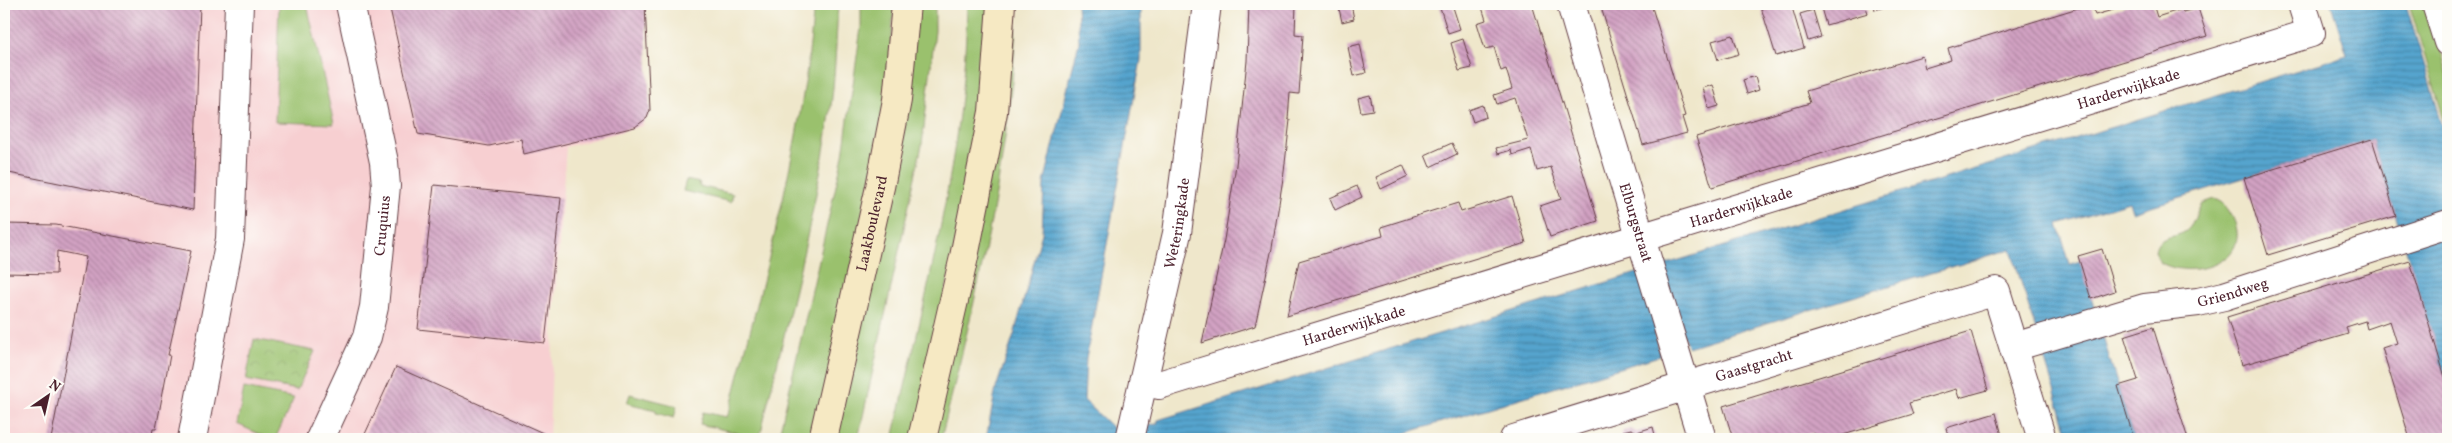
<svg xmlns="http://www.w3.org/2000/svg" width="2452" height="443" viewBox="0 0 2452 443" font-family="Vollkorn,serif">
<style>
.built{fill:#f7cfd1}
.grass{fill:#9ac16d;stroke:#72704c}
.park{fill:url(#park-crowns);stroke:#72704c}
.water{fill:url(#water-rules);stroke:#4f627c}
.building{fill:url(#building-back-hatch)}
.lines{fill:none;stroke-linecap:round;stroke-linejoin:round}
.street-casing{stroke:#633d43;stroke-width:30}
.secondary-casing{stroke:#633d43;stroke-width:30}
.street{stroke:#fff;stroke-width:28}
.secondary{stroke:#f6e9c3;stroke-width:28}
.labels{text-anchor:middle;stroke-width:5;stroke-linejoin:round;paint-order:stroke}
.street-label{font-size:15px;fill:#4a1f2b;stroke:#fdfcf7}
</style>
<defs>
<pattern id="park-crowns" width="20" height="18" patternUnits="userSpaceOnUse" patternTransform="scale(1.25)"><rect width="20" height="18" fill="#9ac16d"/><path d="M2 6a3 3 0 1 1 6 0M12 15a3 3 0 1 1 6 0" fill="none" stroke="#86a55f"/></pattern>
<pattern id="water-rules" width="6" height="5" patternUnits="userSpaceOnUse" patternTransform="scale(1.25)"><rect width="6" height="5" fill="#54a4ce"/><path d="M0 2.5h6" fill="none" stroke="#4885a7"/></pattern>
<pattern id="building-back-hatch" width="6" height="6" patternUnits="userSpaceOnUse" patternTransform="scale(1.25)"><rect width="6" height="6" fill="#d2a2c3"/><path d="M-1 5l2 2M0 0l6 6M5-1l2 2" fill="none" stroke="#ac839f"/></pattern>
</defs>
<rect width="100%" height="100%" fill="#fdfcf7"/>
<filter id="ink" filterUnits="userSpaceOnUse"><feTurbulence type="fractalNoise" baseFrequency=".02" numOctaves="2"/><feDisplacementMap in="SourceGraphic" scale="10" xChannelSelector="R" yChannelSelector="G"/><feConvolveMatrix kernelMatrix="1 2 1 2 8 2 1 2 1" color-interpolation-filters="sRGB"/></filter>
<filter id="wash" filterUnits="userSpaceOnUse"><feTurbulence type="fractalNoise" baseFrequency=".0096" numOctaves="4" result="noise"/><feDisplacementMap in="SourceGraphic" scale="20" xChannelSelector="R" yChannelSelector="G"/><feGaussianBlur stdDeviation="1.12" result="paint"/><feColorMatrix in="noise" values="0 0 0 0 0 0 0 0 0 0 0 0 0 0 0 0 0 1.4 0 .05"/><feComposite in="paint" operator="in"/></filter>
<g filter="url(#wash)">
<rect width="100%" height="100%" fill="#efe7cb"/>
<polygon class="built" points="4,4 645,4 647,114 642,126 566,147 554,312 549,439 4,439"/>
<g class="grass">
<polygon points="279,4 307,4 334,124 275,122"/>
<path d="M 814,4 L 838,4 C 836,43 835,82 829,121 C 813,225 785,329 761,432 L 759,438 L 757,438 L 700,424 L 703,412 L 727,417 L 731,406 C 765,271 803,143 814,4 Z"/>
<polygon points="861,4 894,4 888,99 815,439 778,439 843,155 861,28"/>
<polygon points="914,4 935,4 935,31 922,145 858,439 836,439"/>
<path d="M 967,4 L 991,4 L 977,140 L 915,439 L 893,439 C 925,295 965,152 967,4 Z"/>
<path d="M 1008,4 L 1017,4 C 1015,38 1014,72 1009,106 C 996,219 968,329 941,439 L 932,439 Z"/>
<polygon points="2409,4 2427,4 2448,75 2448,133"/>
<polygon points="686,180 700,183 699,186 733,194 731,202 683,191"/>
<path d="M 2214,199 C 2223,202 2226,206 2231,214 C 2257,260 2195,281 2161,263 L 2155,252 C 2157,234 2175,239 2186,231 C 2196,223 2195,212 2202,203 Z"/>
<polygon points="244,388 294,398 275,439 270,439 237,424"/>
<polygon points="630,394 677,406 674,418 656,413 656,410 627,403"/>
</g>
<polygon class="park" points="254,339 315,351 297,390 246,380"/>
<polygon class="water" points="1077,4 1141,4 1141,60 1086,358 1084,400 1114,429 1157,424 1158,420 2347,55 2331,4 2406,4 2448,143 2448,387 2372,139 2132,212 2129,202 2058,224 2070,264 2080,261 2134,439 2069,439 2011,249 1688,347 1679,326 1654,333 1660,354 1659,356 1386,439 986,439 996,388 1014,335 1042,233 1044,183 1079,42"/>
<g id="blocks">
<g class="building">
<polygon points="4,4 200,4 193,210 4,172"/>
<polygon points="389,4 645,4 650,110 647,118 635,127 524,154 521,139 489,146 418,134"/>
<polygon points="1249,4 1296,4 1295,34 1303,35 1299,94 1290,93 1288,119 1290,120 1284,172 1272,248 1255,326 1202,343 1224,240 1236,165 1247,61"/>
<polygon points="1338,4 1351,4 1354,19 1342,22"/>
<polygon points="1439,4 1452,4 1460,29 1448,33"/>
<polygon points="1481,4 1532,4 1598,221 1550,237 1540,206 1561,199 1551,167 1537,171 1531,149 1512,155 1511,150 1498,154 1496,148 1528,140 1515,98 1497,104 1494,95 1512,89 1506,69 1501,71 1494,47 1485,49 1477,23 1486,20"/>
<polygon points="1600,4 1651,4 1685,116 1682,117 1687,133 1643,145"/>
<polygon points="1700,4 1718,4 1702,9"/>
<polygon points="1760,4 1791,4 1804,48 1776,56"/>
<polygon points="1835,4 1865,4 1868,13 1826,25 1821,8"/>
<polygon points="1874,4 1894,4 1875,10"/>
<polygon points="2091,4 2095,15 2134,4 2153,4 2157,17 2182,9 2183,12 2198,8 2207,36 1712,187 1696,137 1810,103 1806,91 1922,56 1925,68 1951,60 1948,48"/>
<polygon points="1813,10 1821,37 1808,41 1800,14"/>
<polygon points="1733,35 1739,54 1718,60 1712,41"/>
<polygon points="1463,39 1472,68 1459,71 1451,43"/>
<polygon points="1360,44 1366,73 1354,76 1348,47"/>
<polygon points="1755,76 1759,90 1747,94 1743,80"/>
<polygon points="1713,85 1719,106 1709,109 1703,88"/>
<polygon points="1370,95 1373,110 1361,112 1358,98"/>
<polygon points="1483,105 1486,117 1473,122 1469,110"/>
<polygon points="2372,139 2396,216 2268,255 2244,178"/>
<polygon points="1452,143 1457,154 1430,167 1425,155"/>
<polygon points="1403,165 1408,176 1381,189 1376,177"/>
<polygon points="434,185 561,198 545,343 418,329"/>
<polygon points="1357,186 1362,197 1335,210 1330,198"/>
<polygon points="1512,196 1526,243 1287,316 1299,261 1383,236 1381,227 1432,211 1458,203 1461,212"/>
<polygon points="4,224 56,225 191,251 168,355 170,355 156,429 153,429 151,439 51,439 86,257 57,251 56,274 4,273"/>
<polygon points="2102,249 2115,291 2091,299 2078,256"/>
<polygon points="2410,261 2448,387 2448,439 2410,439 2382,348 2397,343 2390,321 2367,329 2365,321 2346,327 2348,334 2242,365 2227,317"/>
<polygon points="2153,327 2175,398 2188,439 2134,439 2118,386 2138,380 2124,336"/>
<polygon points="1971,331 1988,390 1959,398 1956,389 1909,403 1913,414 1830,439 1815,439 1813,433 1790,439 1733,439 1723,406"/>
<polygon points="396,367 543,433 540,439 366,439 368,435 365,434"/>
<polygon points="1996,413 2003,439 1949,439 1946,428"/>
<polygon points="1653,427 1656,439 1615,439 1620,437 1623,431 1631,429 1637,432"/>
</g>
</g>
</g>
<g filter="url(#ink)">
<use href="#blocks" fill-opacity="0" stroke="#633d43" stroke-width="1"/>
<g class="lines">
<defs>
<g id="street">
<path id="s1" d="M 1571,4 C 1613,149 1658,294 1702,439"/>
<polyline points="2436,4 2448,42"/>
<path id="s2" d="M 2014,347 L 2145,308 L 2198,302 L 2224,296 L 2448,224"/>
<path id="s3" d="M 1143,382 L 1159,385 L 2311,33 L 2302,4"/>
<polyline points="192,439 230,239 239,4"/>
<path id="s4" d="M 320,439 L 367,337 L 374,307 L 386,186 L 384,162 L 350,4"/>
<path id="s5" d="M 1130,439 L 1177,233 L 1207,4"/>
<path id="s6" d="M 1514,439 L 1996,291 L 2042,439"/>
</g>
<g id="secondary">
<path id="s7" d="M 823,439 L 880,187 L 897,100 L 906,4"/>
<polyline points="922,439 964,257 993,112 1001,4"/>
</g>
</defs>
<use href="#street" class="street-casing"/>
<use href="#secondary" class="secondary-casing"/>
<use href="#street" class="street"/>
<use href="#secondary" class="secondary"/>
</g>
</g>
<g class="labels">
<g class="street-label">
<text dy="5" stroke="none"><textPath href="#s3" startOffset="1030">Harderwijkkade</textPath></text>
<text dy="5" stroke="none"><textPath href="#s3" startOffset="625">Harderwijkkade</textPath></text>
<text dy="5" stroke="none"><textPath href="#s1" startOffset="228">Elburgstraat</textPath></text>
<text dy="5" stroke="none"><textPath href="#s7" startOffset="221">Laakboulevard</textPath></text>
<text dy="5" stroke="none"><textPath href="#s5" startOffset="221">Weteringkade</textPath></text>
<text dy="5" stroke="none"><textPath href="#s4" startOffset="225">Cruquius</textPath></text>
<text dy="5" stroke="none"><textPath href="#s2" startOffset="226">Griendweg</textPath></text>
<text dy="5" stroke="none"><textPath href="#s3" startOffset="220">Harderwijkkade</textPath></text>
<text dy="5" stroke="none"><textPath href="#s6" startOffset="251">Gaastgracht</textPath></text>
</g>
</g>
<rect width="2452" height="443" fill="none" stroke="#fdfcf7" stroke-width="20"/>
<g transform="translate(48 396) rotate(34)" stroke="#fdfcf7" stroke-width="4" paint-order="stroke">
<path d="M0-4L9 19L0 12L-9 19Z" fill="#4a1f2b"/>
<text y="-8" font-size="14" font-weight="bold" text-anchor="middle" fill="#4a1f2b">N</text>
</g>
</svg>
